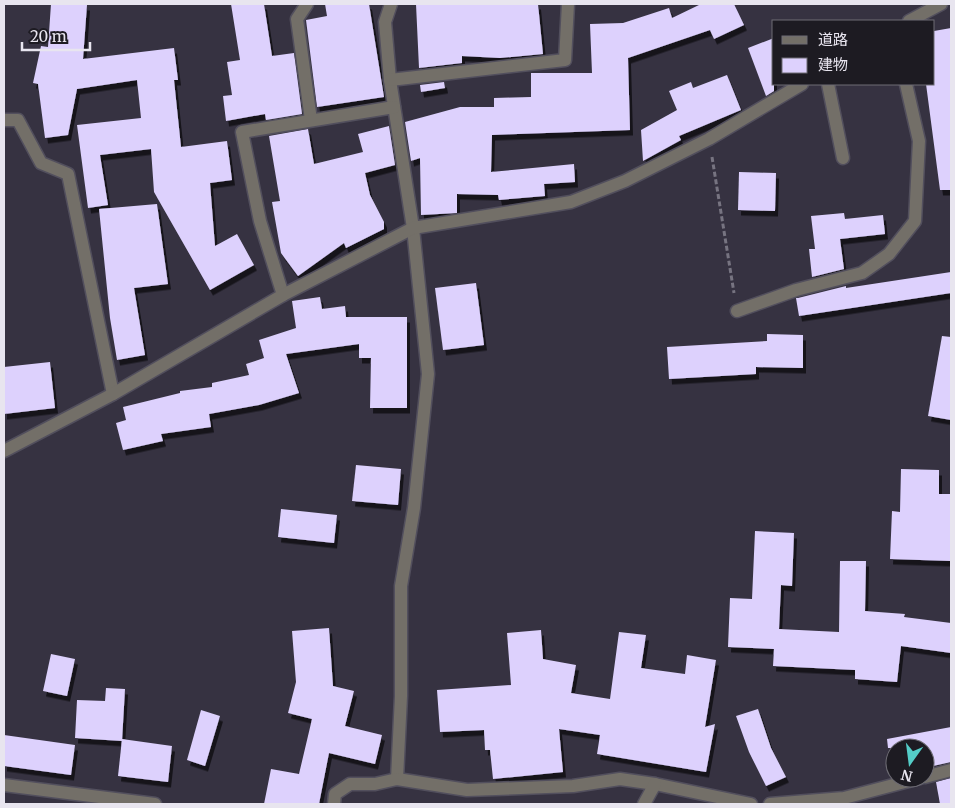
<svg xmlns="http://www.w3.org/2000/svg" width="955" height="808" viewBox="0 0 955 808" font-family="Merriweather,'Noto Sans JP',serif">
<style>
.building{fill:#ddd1fd;filter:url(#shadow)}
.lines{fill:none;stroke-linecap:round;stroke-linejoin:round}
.minor-casing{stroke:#524f5d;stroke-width:15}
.path{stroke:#777481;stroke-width:3;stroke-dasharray:5 2.5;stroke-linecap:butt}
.minor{stroke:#736f68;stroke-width:12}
</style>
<defs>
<filter id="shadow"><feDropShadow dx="3" dy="5.5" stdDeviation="0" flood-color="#0009"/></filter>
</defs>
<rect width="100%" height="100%" fill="#363241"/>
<g class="building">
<polygon points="51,4 87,5 83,59 174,48 178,80 174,80 181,147 227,141 232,180 210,183 215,246 237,234 254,265 210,290 154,192 151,149 100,155 108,205 88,208 77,125 141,118 137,80 77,89 68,135 45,138 38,84 33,83 41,46 48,47"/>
<polygon points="231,4 264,4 272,56 294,53 302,114 266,120 265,114 226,121 223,96 232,95 227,62 240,60"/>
<polygon points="325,4 369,4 384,97 317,107 306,20 327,16"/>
<polygon points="416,4 538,4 543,54 500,58 462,56 462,63 419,68"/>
<polygon points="701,4 734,4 744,25 714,39 710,30 628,58 630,130 492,135 491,172 574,164 575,182 544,184 545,196 499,200 498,195 457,194 457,213 421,215 420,158 411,161 405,122 460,107 494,107 494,98 531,97 531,73 592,73 590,24 623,23 669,8 672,18"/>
<polygon points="951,28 951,190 940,190 926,84 934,84 934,31"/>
<polygon points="774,38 774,91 766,96 748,48"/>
<polygon points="727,75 741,110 679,136 681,140 643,161 641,130 677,110 669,91 691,82 693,88"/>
<polygon points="444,82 445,88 421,92 420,85"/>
<polygon points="389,126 395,165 365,173 370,195 384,222 384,229 346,248 344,243 298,276 281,253 272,202 280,201 269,136 308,129 314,164 363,152 358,134"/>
<polygon points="739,172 776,173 775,211 738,210"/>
<polygon points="157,204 168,284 134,288 145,355 117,360 110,318 99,209"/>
<polygon points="844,213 845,219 883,215 885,234 840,239 844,269 812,277 809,249 815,249 811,216"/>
<polygon points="951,272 951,293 799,316 796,298 798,298 846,286 846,288"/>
<polygon points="476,283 484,345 443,350 435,288"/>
<polygon points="320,297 322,309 345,306 346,317 407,317 407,408 370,408 371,358 359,358 359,344 286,354 299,393 259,405 209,414 211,427 161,434 163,441 123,450 116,423 126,420 123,407 180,393 180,391 212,387 212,383 249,375 246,364 264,358 259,340 296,328 292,301"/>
<polygon points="767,334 803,335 803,368 756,367 756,374 669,379 667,347 767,341"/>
<polygon points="942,336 951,337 951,420 928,416"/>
<polygon points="50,362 55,408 4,414 4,367"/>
<polygon points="356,465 401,469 398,505 352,501"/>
<polygon points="901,469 939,470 939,494 951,494 951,561 890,559 892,511 900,512"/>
<polygon points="281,509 337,515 334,543 278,537"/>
<polygon points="755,531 794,533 792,586 781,585 779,629 839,632 840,561 866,561 865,611 905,614 904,617 951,623 951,653 901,646 897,682 855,679 855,670 773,666 774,649 728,647 730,598 752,599"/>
<polygon points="329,628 333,686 354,691 345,726 382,735 375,764 329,753 319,804 264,804 271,769 299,774 312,719 288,713 296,682 292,631"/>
<polygon points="541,630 543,659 576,665 571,693 610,699 619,632 646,635 641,668 685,674 687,655 716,660 705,727 715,724 706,772 597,754 600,735 559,729 563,772 493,779 490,750 485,750 484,730 440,732 437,690 511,685 507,633"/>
<polygon points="51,654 75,659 67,696 43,691"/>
<polygon points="106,688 125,689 122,741 75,738 77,700 105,701"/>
<polygon points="758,709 771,748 786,777 766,786 749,752 736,716"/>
<polygon points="201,710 220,716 205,766 187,760"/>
<polygon points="951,727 951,762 933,766 932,760 925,761 925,748 888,748 887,739"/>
<polygon points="4,735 75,745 71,775 4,766"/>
<polygon points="122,739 172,746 168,782 118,776"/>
<polygon points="951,778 951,804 940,804 936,782"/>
</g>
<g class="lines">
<defs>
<g id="minor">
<polyline points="307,4 297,19 311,120"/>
<polyline points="391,4 385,22 390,80 413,228 428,374 414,508 401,586 401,696 397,779"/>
<polyline points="909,21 941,4"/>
<polyline points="390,80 565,60 568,4"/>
<polyline points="828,84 843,158"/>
<polyline points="4,120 18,120 41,163 68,174 113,394"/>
<polyline points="283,295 260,221 242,132 394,107"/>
<polyline points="737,311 796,290 862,273 889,254 915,221 919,141 906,84"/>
<polyline points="4,451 113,394 283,295 413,228 571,202 625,181 709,139 802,84"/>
<polyline points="925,777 951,770"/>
<polyline points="4,785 155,804"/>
<polyline points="334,804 335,794 350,784 375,784 397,779 467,790 573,786 620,779 655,784 751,804"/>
<polyline points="644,804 655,784"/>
<polyline points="770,804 844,798 920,778"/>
</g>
</defs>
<use href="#minor" class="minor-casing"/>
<polyline class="path" points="712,157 734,293"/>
<use href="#minor" class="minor"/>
</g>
<rect width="955" height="808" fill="none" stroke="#e8e5ef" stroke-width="10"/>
<rect x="772" y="20" width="162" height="65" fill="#1d1b22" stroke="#6e6c74"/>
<rect x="782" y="36" width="25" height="8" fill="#736f68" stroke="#6e6c74"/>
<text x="818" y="45" font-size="15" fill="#e8e5ef">道路</text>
<rect x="782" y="58" width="25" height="15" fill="#ddd1fd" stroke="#6e6c74"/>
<text x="818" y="70" font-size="15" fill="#e8e5ef">建物</text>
<g transform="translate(910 763) rotate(194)"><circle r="24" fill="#1d1b22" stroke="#6e6c74"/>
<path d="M0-4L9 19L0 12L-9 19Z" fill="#54cdc8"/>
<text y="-8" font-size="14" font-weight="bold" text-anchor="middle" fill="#e8e5ef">N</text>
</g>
<path d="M22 42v8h68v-8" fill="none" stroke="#e8e5ef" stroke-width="2.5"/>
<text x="30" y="42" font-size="15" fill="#e8e5ef" stroke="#1d1b22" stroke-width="4" paint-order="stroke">20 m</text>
</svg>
